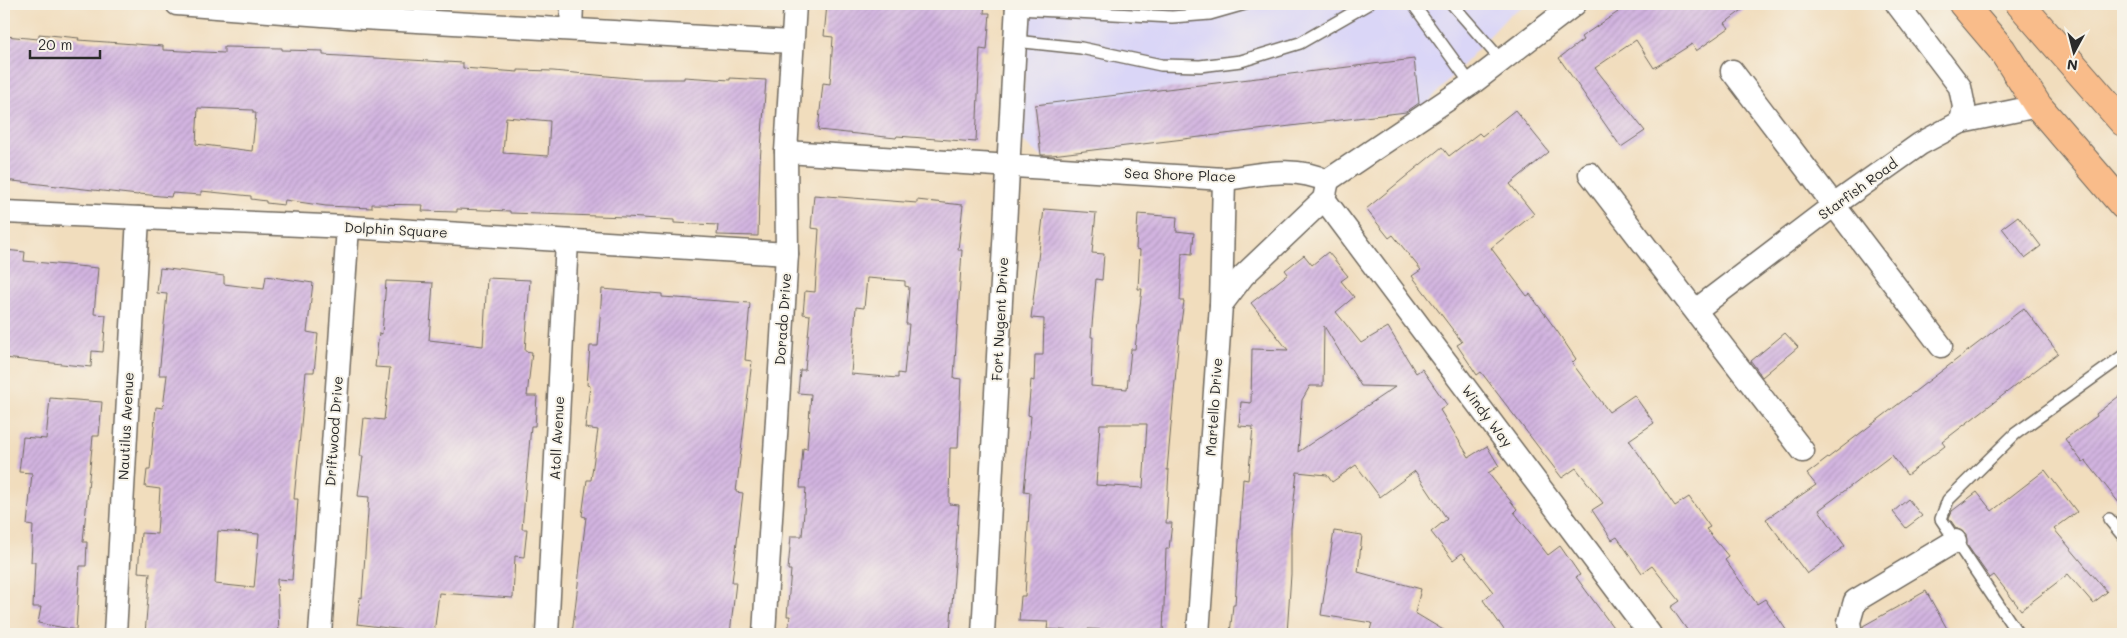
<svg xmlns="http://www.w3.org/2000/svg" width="2127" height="638" viewBox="0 0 2127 638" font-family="Mali,sans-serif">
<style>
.built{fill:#dad6f7}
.building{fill:url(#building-hatch);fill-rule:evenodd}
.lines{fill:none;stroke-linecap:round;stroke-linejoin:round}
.service-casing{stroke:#70695e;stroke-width:14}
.minor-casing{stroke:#70695e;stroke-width:25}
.trunk-casing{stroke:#70695e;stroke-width:30}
.service{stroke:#fff;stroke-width:11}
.minor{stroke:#fff;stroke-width:22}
.trunk{stroke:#f9bc8a;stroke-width:28}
.labels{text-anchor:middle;stroke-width:4;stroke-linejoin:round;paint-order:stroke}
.street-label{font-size:14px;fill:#2b2b2b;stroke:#f7f3e8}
</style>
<defs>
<pattern id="building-hatch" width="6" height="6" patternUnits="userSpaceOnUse" patternTransform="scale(1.25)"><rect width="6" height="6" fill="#d2b4e0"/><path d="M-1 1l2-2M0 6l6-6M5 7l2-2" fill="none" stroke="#b49bc0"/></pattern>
</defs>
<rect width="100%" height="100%" fill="#f7f3e8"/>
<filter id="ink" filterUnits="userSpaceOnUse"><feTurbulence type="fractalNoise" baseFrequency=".02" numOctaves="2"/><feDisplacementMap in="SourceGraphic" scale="10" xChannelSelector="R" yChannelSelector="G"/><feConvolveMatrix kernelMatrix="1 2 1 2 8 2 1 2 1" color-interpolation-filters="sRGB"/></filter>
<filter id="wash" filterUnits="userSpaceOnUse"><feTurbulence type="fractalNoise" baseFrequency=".0096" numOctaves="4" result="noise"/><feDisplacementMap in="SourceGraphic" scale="20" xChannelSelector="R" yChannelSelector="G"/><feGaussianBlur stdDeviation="1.12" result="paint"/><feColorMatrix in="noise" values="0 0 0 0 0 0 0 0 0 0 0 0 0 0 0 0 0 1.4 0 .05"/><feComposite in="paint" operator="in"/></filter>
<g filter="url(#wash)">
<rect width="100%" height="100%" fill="#f1ddbd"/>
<polygon class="built" points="1030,4 1527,4 1509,15 1420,111 1042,157 1020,140"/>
<g id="blocks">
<g class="building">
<polygon points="827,4 985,4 984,13 990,13 987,50 980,49 976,142 897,136 896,138 818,130 823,83 830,84 833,37 824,36"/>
<polygon points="1612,4 1750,4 1725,23 1729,28 1696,51 1692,44 1654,68 1636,40 1595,68 1645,131 1621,147 1559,58 1583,40 1581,37 1618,12"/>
<path d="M 39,34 L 79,38 L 78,40 L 163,46 L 163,50 L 224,53 L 224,47 L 282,48 L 282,50 L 323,51 L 323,55 L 463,63 L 463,68 L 518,72 L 518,70 L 553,71 L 640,79 L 684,79 L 684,77 L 730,80 L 730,78 L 766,80 L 760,162 L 758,236 L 717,235 L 718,225 L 674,223 L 674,220 L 626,217 L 510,213 L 510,211 L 457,209 L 457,212 L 422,211 L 423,205 L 372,204 L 372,208 L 326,206 L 285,200 L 284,205 L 266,203 L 266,201 L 251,199 L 251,196 L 201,191 L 201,195 L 172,193 L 171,197 L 139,194 L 138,195 L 4,180 L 4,36 L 39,39 ZM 198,108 L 253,110 L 253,113 L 256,113 L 252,151 L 196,144 ZM 506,117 L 550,121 L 548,156 L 503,153 Z"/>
<polygon points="1414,59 1419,103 1406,112 1052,155 1041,155 1035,105"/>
<polygon points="1515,110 1549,152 1510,184 1534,214 1491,248 1527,296 1530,294 1557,331 1576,359 1572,363 1609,412 1634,395 1654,423 1629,440 1675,506 1689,497 1710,527 1706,529 1729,557 1725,560 1757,604 1765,599 1789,634 1690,634 1671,607 1680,601 1652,566 1642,573 1617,537 1612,540 1592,510 1603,503 1576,468 1562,478 1481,372 1477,375 1457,345 1462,342 1412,276 1421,270 1393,235 1389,238 1366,209 1442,147 1449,156 1479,133 1482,136"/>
<path d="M 814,195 L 917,203 L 917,200 L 963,205 L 958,250 L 962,250 L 954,378 L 961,379 L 958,448 L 950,448 L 949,504 L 959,505 L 950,634 L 788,634 L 790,616 L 787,616 L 791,570 L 788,570 L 791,536 L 802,536 L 806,488 L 800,488 L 803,448 L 807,449 L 811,394 L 798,393 L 800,370 L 805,370 L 810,315 L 803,314 L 805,291 L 815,292 L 819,229 L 811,228 ZM 867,278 L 905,281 L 905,286 L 909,287 L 906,324 L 909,324 L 904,374 L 898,373 L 898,378 L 851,374 L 856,307 L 864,308 Z"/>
<path d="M 1044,209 L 1096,213 L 1092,253 L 1104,254 L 1102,280 L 1096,279 L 1091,337 L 1093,337 L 1091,386 L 1127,389 L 1131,349 L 1135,349 L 1142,289 L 1138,289 L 1140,250 L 1136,249 L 1138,214 L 1177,217 L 1176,231 L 1194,233 L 1192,254 L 1182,253 L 1180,301 L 1184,301 L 1179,337 L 1167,470 L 1169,470 L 1166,523 L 1172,523 L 1169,549 L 1166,549 L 1163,633 L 1088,629 L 1088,632 L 1047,629 L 1048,622 L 1019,621 L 1021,596 L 1025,596 L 1028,543 L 1027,543 L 1030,492 L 1024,491 L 1031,416 L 1028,415 L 1031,380 L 1034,381 L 1035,355 L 1043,355 L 1044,319 L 1031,318 ZM 1100,424 L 1147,424 L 1143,488 L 1096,485 Z"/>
<polygon points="2018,216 2041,246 2025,258 2002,228"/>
<polygon points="4,250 25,252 24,261 98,268 94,314 106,315 103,352 92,351 91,367 4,358"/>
<path d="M 1328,252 L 1348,276 L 1341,281 L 1354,297 L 1336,312 L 1361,343 L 1388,327 L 1416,373 L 1422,369 L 1447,405 L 1440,410 L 1469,457 L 1487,446 L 1499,466 L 1488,473 L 1517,509 L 1514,512 L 1548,555 L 1560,546 L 1580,575 L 1576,577 L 1618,634 L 1507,634 L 1483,600 L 1493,592 L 1462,553 L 1453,560 L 1431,532 L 1447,519 L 1415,471 L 1380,497 L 1356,465 L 1332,482 L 1327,475 L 1297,472 L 1291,528 L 1291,574 L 1287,634 L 1230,634 L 1233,605 L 1235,605 L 1243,479 L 1248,480 L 1253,427 L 1239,426 L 1241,402 L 1251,403 L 1252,349 L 1288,350 L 1251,303 L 1288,274 L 1285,270 L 1304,255 L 1312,265 ZM 1324,326 L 1361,386 L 1395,387 L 1298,452 L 1302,400 L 1310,386 L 1323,386 Z"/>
<path d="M 160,268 L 224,276 L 224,284 L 264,289 L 266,276 L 313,283 L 307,332 L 318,334 L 314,372 L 306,372 L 294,499 L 298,499 L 292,580 L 277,579 L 279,634 L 145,634 L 150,573 L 138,572 L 141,533 L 157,534 L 160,489 L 145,487 L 147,470 L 150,470 L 156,407 L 163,408 L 167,375 L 159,375 L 167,294 L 157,293 ZM 218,531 L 259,534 L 254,588 L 215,584 Z"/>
<polygon points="487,278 530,280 525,351 532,352 527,396 537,396 535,426 531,426 522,529 527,529 524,557 515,556 513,598 439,593 434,634 357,624 360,597 362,598 369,497 358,496 363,456 360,456 364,418 384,420 390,368 375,367 379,333 382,334 386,281 433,283 429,340 483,346"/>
<polygon points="602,289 662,294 662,297 750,303 745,360 752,361 736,492 743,493 732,582 736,582 730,634 572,634 586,517 582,516 587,480 591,480 598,430 585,428 590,386 587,385 590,346 598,346"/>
<polygon points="2024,308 2058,353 1942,442 1945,446 1907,475 1892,455 1819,510 1845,546 1807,574 1766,519 1816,485 1807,474"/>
<polygon points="1785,333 1798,347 1762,377 1751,361"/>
<polygon points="2123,393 2123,508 2086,461 2083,463 2065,439 2097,416 2096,414"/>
<polygon points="50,398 102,402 99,436 93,436 83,542 87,542 86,566 80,566 76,630 38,623 41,607 33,607 35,562 31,562 33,526 27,525 32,473 19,472 23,437 46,439"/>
<polygon points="2045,470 2077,512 2054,529 2107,592 2093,603 2068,574 2021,610 1994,575 1990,578 1967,545 1966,534 1956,528 1949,518 1952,511 1977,492 1992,511"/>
<polygon points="1908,499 1922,516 1906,528 1893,512"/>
<polygon points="1334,531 1362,535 1358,572 1421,589 1415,613 1450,634 1369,634 1372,623 1321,615"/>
<polygon points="1926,591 1950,634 1864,634 1863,626"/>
</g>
</g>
</g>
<g filter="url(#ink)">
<use href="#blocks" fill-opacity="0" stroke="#70695e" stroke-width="1"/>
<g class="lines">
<defs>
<g id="service">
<polyline points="1413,4 1471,84"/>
<polyline points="1452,4 1501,60"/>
<polyline points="1017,9 1172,17 1210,14 1245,4"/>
<polyline points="1015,41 1081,48 1161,65 1200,66 1241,61 1300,43 1368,4"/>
<polyline points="2109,519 2123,536"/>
<polyline points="2018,634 1941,519 1948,500 2015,434 2123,356"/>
</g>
<g id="minor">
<polyline points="177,4 363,18 792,42"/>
<polyline points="1897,4 1960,87 1964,107 1961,122"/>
<polyline points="571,28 572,4"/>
<polyline points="1732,71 1941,346"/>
<path d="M 786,152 L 1224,179 C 1259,175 1294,165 1327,181 L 1471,84 L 1575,4"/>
<polyline points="1590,174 1803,451"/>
<polyline points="1324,199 1650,634"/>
<polyline points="4,212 348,227 787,254"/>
<polyline points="1221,305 1243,276 1324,199 1327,185"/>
<polyline points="1696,310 1834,205 1920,144 1961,122 2038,106"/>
<polyline points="115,634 138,218"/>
<polyline points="320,634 348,227"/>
<polyline points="547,634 567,241"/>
<polyline points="764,634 787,254 786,152 795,4"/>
<polyline points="983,634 1017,4"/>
<polyline points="1198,634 1221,305 1224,179"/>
<polyline points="1851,634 1849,622 1855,601 1955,541"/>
</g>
<g id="trunk">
<polyline points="1963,4 2002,50 2038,106 2123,205"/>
<polyline points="2020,4 2123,122"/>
</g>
</defs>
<use href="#service" class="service-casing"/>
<use href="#minor" class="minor-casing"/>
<use href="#trunk" class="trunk-casing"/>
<use href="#service" class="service"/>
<use href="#minor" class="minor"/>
<use href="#trunk" class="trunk"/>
</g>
</g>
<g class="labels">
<g class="street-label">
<text transform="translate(1180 175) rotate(2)" y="5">Sea Shore Place</text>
<text transform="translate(1858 189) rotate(-36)" y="5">Starfish Road</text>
<text transform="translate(396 230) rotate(3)" y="5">Dolphin Square</text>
<text transform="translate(783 319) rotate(-86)" y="5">Dorado Drive</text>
<text transform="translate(1000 319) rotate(-87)" y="5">Fort Nugent Drive</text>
<text transform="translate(1214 407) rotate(-86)" y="5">Martello Drive</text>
<text transform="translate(1487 416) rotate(53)" y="5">Windy Way</text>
<text transform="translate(126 426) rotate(-87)" y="5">Nautilus Avenue</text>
<text transform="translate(334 431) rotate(-86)" y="5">Driftwood Drive</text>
<text transform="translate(557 438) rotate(-87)" y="5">Atoll Avenue</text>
</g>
</g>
<rect width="2127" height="638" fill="none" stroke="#f7f3e8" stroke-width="20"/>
<g transform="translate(2074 52) rotate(187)" stroke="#f7f3e8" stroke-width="4" paint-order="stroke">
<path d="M0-4L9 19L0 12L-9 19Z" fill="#2b2b2b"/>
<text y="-8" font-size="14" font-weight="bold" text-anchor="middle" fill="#2b2b2b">N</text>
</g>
<path d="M30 50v8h70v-8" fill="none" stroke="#2b2b2b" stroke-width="2.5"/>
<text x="38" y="50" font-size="15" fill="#2b2b2b" stroke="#f7f3e8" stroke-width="4" paint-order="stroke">20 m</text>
</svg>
